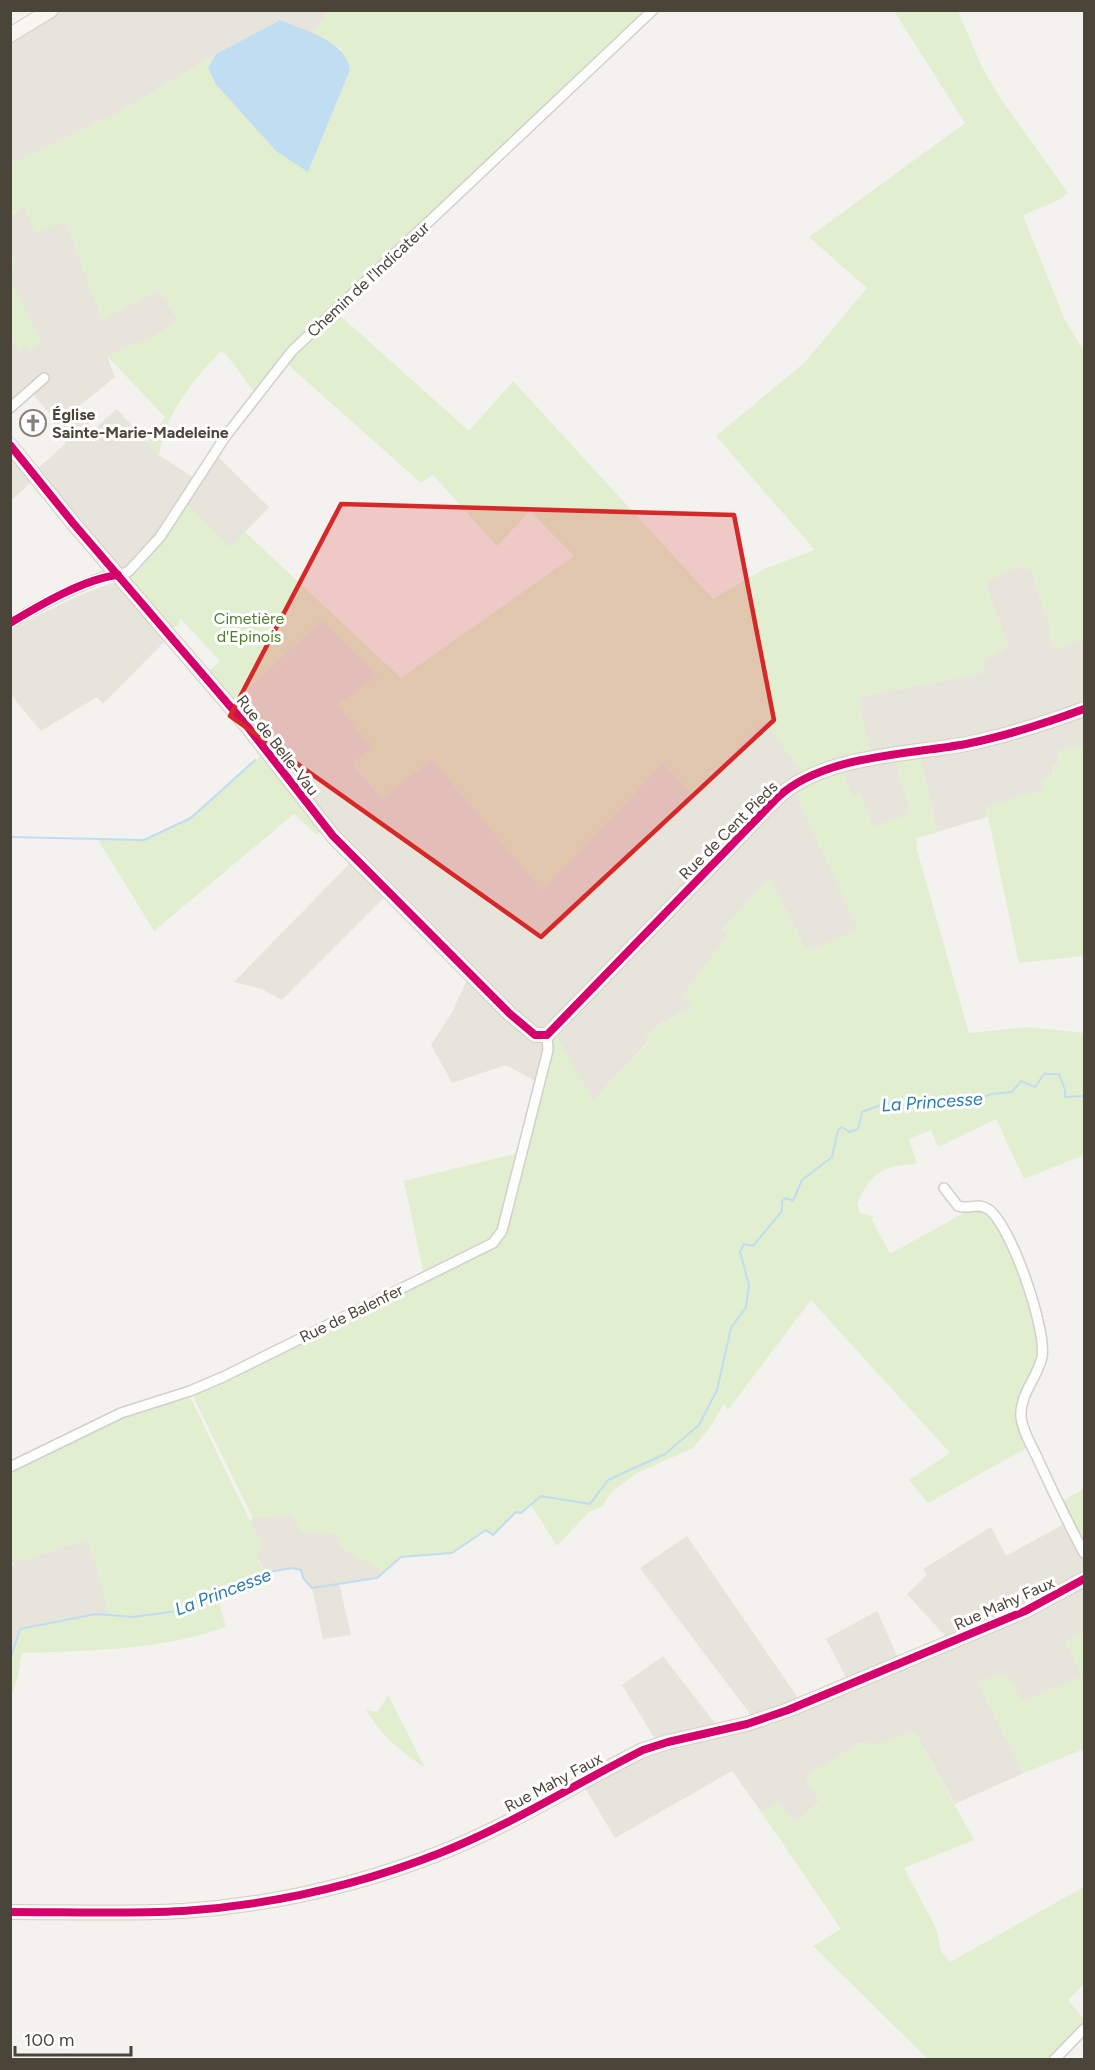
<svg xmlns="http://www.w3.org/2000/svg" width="1095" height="2070" viewBox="0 0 1095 2070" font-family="Figtree,sans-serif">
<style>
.residential{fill:#e7e4dc}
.green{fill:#e1eecf}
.water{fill:#c0ddf1}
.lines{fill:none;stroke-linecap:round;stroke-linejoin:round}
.stream{stroke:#c0ddf1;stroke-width:2}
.street-casing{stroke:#d2d0cb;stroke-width:12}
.secondary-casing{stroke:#d3cfc5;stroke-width:16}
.street{stroke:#fdfdfc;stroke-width:9}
.secondary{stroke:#f7f6f1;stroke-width:14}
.cycleway-casing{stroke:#fff;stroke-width:11}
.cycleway{stroke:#d6006c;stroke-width:8}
.marked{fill:#d62828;fill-opacity:0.2;stroke:#d62828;stroke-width:4.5;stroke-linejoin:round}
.labels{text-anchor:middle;stroke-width:6;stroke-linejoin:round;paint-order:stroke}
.street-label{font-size:16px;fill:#4b4439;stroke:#fff}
.poi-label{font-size:16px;font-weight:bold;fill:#4b4439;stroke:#fff;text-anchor:start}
.park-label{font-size:16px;fill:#4a7f2a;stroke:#fff}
.water-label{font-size:18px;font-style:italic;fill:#2e7ab2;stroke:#fff}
</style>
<rect width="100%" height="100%" fill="#f4f2ee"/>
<g class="residential">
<polygon points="61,11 325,11 326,16 312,34 280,20 216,54 120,112 11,164 11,41"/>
<polygon points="24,207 66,222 102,319 159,289 178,320 157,335 107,356 115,377 78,407 93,430 117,409 159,455 194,478 216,455 269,507 231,547 134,569 120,569 36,470 66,443 53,427 53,418 28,388 11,401 11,215"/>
<polygon points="11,453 33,480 11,501"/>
<polygon points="1021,566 1035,573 1033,578 1050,625 1049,636 1055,649 1084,638 1084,747 1057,750 1059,763 1045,789 987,807 987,817 937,832 920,756 895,760 911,814 873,827 860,794 853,797 794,790 859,930 807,951 769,878 723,929 728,935 684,994 692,1008 683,1015 679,1012 667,1023 664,1020 645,1037 648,1042 593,1101 540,1084 506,1065 452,1083 431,1045 451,1014 468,978 386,896 282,1000 262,989 234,982 352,861 232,703 322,620 378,675 372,748 353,763 381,798 432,759 542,890 663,763 692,793 764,721 858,697 982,673 981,661 1008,647 985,582"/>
<polygon points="112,583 120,585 168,638 103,704 97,697 41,731 11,695 10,629 80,595"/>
<polygon points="292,1514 301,1531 336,1534 343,1548 384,1572 377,1578 339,1583 351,1635 323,1639 312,1588 303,1578 301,1571 292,1568 269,1572 264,1570 257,1556 258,1550 263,1549 250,1521 253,1518"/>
<polygon points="1066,1523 1084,1558 1084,1633 1066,1641 1082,1676 1023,1702 978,1683 1024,1773 955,1804 914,1731 872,1746 858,1743 825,1766 820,1801 795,1824 778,1802 762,1813 732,1771 615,1838 584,1786 661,1749 622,1685 663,1656 718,1727 753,1718 640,1568 687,1536 800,1701 848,1681 826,1639 877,1611 899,1660 947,1638 907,1594 927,1575 923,1569 991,1527 1006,1556"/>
<polygon points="89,1539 109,1615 96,1614 20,1629 11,1660 11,1566 14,1565 15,1559 23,1560"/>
</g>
<g class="green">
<path d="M 325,11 L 648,11 L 255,393 L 225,353 L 220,352 C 192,382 165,413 159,456 L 147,443 L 165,417 L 107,356 L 157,335 L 178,320 L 159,289 L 102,320 L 66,222 L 35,233 L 24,207 L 11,214 L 11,164 L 120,112 L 216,54 L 208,68 L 215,83 L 308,172 L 350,70 L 340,48 L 312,34 L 326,16 Z"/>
<path d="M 894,11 L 958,11 L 982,67 L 1000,98 L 1068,193 C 1055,205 1039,206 1023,216 L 1065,320 L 1084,351 L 1084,638 L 1055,650 L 1049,636 L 1050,625 L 1033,578 L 1034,573 L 1021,566 L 985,582 L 1008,647 L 981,661 L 986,668 L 982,673 L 858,697 L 871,755 L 804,775 L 764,721 L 691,793 L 663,763 L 542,890 L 432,759 L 382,799 L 353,762 L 372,748 L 337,705 L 378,675 L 322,621 L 234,700 L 209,671 L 220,661 L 180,618 L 178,626 L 170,628 L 130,581 L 134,572 L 186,503 L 230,547 L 245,532 L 401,678 L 574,556 L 530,511 L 497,546 L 433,475 L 421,483 L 285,362 L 336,312 L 469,431 L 513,381 L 713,599 L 764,569 L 815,550 L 716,436 L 804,363 L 867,288 L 809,237 L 965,123 Z"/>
<polygon points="10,249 15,260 11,280 41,343 30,350 26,345 19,351 11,338"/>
<polygon points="1084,747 1084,956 1019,963 986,807 1044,789 1042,779 1054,776 1052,765 1059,763 1057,750"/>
<polygon points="264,753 322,829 317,835 294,814 154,931 97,838 144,840 180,825"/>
<path d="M 920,756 L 937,832 L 916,838 L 917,850 L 969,1033 L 1027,1027 L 1084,1033 L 1084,1155 L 1024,1179 L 996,1119 L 938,1147 L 931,1130 L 909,1139 L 917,1164 C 881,1166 873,1171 857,1203 L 860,1213 L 873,1216 L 872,1220 L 890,1254 L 973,1208 L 987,1210 L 1008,1242 L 1039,1331 L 1038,1364 L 1021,1402 L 1030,1446 L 928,1503 L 909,1480 L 950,1453 L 811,1300 L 728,1410 L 724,1403 L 711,1426 L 693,1448 L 635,1474 L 610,1493 L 603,1506 L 589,1512 L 557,1546 L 531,1505 L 521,1513 L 515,1512 L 493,1535 L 486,1530 L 452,1553 L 401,1557 L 384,1572 L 342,1548 L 336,1534 L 301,1532 L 292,1514 L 253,1518 L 194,1398 L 194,1393 L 500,1243 L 554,1036 L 557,1036 L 593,1101 L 648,1043 L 645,1037 L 665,1020 L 668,1023 L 679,1012 L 683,1015 L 692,1009 L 684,994 L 728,935 L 723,928 L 769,878 L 807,951 L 858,930 L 794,790 L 842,771 L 853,796 L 860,794 L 873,827 L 911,813 L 894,760 Z"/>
<polygon points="518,1153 499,1229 489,1242 424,1275 404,1181"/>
<path d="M 190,1397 L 264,1550 L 258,1551 C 256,1559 261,1569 269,1572 L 217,1595 L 226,1627 C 161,1650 90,1651 22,1653 L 17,1680 L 11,1696 L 11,1660 L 20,1629 L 96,1614 L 108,1615 L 89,1539 L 22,1560 L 16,1559 L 14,1564 L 10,1559 L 11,1469 L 123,1414 Z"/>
<polygon points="1083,1489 1084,1492 1084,1549 1060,1503"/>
<polygon points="1084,1633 1084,1749 1024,1773 978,1683 1005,1672 1023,1702 1082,1676 1066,1641"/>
<path d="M 388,1695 L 425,1768 C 401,1751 381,1736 366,1710 L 378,1712 Z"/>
<polygon points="914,1731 974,1840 904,1868 936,1928 941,1951 950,1962 1084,1887 1084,1984 1068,2000 1084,2019 1084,2025 1049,2059 928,2059 813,1946 841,1929 762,1813 778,1802 795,1824 820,1801 804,1780 820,1765 825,1766 858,1743 860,1745 867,1741 872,1746"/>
</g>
<path class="water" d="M 280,20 C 305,31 346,40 350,70 L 308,172 L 276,151 L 215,83 L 208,68 L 216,54 Z"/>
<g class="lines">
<g class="stream">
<polyline points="10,837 144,840 191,818 255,760"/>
<polyline points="10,1660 20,1629 96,1614 133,1617 177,1611 269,1572 292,1568 301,1570 303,1578 312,1588 377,1578 401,1557 452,1553 486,1530 493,1535 516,1512 521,1513 541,1496 590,1504 608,1480 665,1454 699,1425 717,1390 731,1328 746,1307 749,1285 740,1252 744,1244 753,1246 782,1211 782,1201 786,1198 793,1201 802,1180 832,1157 838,1130 842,1127 849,1132 858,1129 862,1112 888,1102 888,1107 965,1096 978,1100 991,1094 1012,1092 1021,1081 1035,1087 1044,1074 1059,1074 1065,1090 1065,1097 1084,1096"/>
</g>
<defs>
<g id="street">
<polyline points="10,408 44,378"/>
<path d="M 10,623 C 40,605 73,587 107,576 C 115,574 122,576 129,571 L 160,537 L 225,437 L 292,351 L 653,10"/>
<path d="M 944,1188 L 958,1206 C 968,1210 977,1202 988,1209 C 1011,1224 1047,1330 1042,1357 C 1038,1377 1019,1395 1021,1417 C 1022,1429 1030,1443 1036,1455 C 1051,1488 1067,1521 1084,1553"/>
<polyline points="10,1467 121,1413 190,1391 223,1377 493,1243 502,1231 548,1050 547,1035"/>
<polyline points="1054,2060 1084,2029"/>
</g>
<g id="secondary">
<polyline points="10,35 51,10"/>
<path d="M 10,445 L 73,523 L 247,726 L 333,836 L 509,1013 L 535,1035 L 547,1035 L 778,797 C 824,755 907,755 966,744 C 1006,736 1046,723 1084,709"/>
<path d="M 10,1912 C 68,1912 126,1914 183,1911 C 271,1905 359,1885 440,1853 C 511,1825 575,1784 643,1750 L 668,1742 L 747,1724 L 788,1710 L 1025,1611 L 1084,1579"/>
</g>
</defs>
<use href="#street" class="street-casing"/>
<use href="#secondary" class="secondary-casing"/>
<use href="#street" class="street"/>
<use href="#secondary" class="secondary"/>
<defs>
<g id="cycleway">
<path d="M 10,445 L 73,523 L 247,726 L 333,836 L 509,1013 L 535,1035 L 547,1035 L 778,797 C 824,755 907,755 966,744 C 1006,736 1046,723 1084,709"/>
<path d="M 10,623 C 40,605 84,579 118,575"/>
<path d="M 10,1912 C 68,1912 126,1914 183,1911 C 271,1905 359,1885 440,1853 C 511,1825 575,1784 643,1750 L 668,1742 L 747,1724 L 788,1710 L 1025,1611 L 1084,1579"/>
</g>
</defs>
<use href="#cycleway" class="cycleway-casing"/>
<use href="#cycleway" class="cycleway"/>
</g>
<path class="marked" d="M 341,504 L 734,515 L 774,720 L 541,937 L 230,716 Z"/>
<defs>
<symbol id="church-ring" viewBox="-11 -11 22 22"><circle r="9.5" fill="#fff" stroke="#868178" stroke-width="1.5"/><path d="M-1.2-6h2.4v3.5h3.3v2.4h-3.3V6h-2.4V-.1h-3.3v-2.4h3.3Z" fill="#868178"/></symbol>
</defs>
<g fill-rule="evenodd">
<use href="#church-ring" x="18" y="408" width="30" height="30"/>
</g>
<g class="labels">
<g class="street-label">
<text transform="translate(368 279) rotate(-43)" y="6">Chemin de l'Indicateur</text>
<text transform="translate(278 745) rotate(52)" y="6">Rue de Belle-Vau</text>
<text transform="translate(728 830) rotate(-45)" y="6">Rue de Cent Pieds</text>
<text transform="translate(351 1313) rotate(-26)" y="6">Rue de Balenfer</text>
<text transform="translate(1004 1603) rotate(-24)" y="6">Rue Mahy Faux</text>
<text transform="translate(553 1782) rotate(-28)" y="6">Rue Mahy Faux</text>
</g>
<g class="poi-label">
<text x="52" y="420">Église<tspan x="52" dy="18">Sainte-Marie-Madeleine</tspan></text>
</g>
<g class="park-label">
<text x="249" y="624">Cimetière<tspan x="249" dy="18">d'Epinois</tspan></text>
</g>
<g class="water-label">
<text transform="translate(932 1102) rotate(-4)" y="6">La Princesse</text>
<text transform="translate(223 1592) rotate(-21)" y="6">La Princesse</text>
</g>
</g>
<rect width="1095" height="2070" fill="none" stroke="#4b4439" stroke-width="24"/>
<path d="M15 2046v9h116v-9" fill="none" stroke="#4b4439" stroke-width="3"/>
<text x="24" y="2046" font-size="18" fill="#4b4439" stroke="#ffffff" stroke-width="4.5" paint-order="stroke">100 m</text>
</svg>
